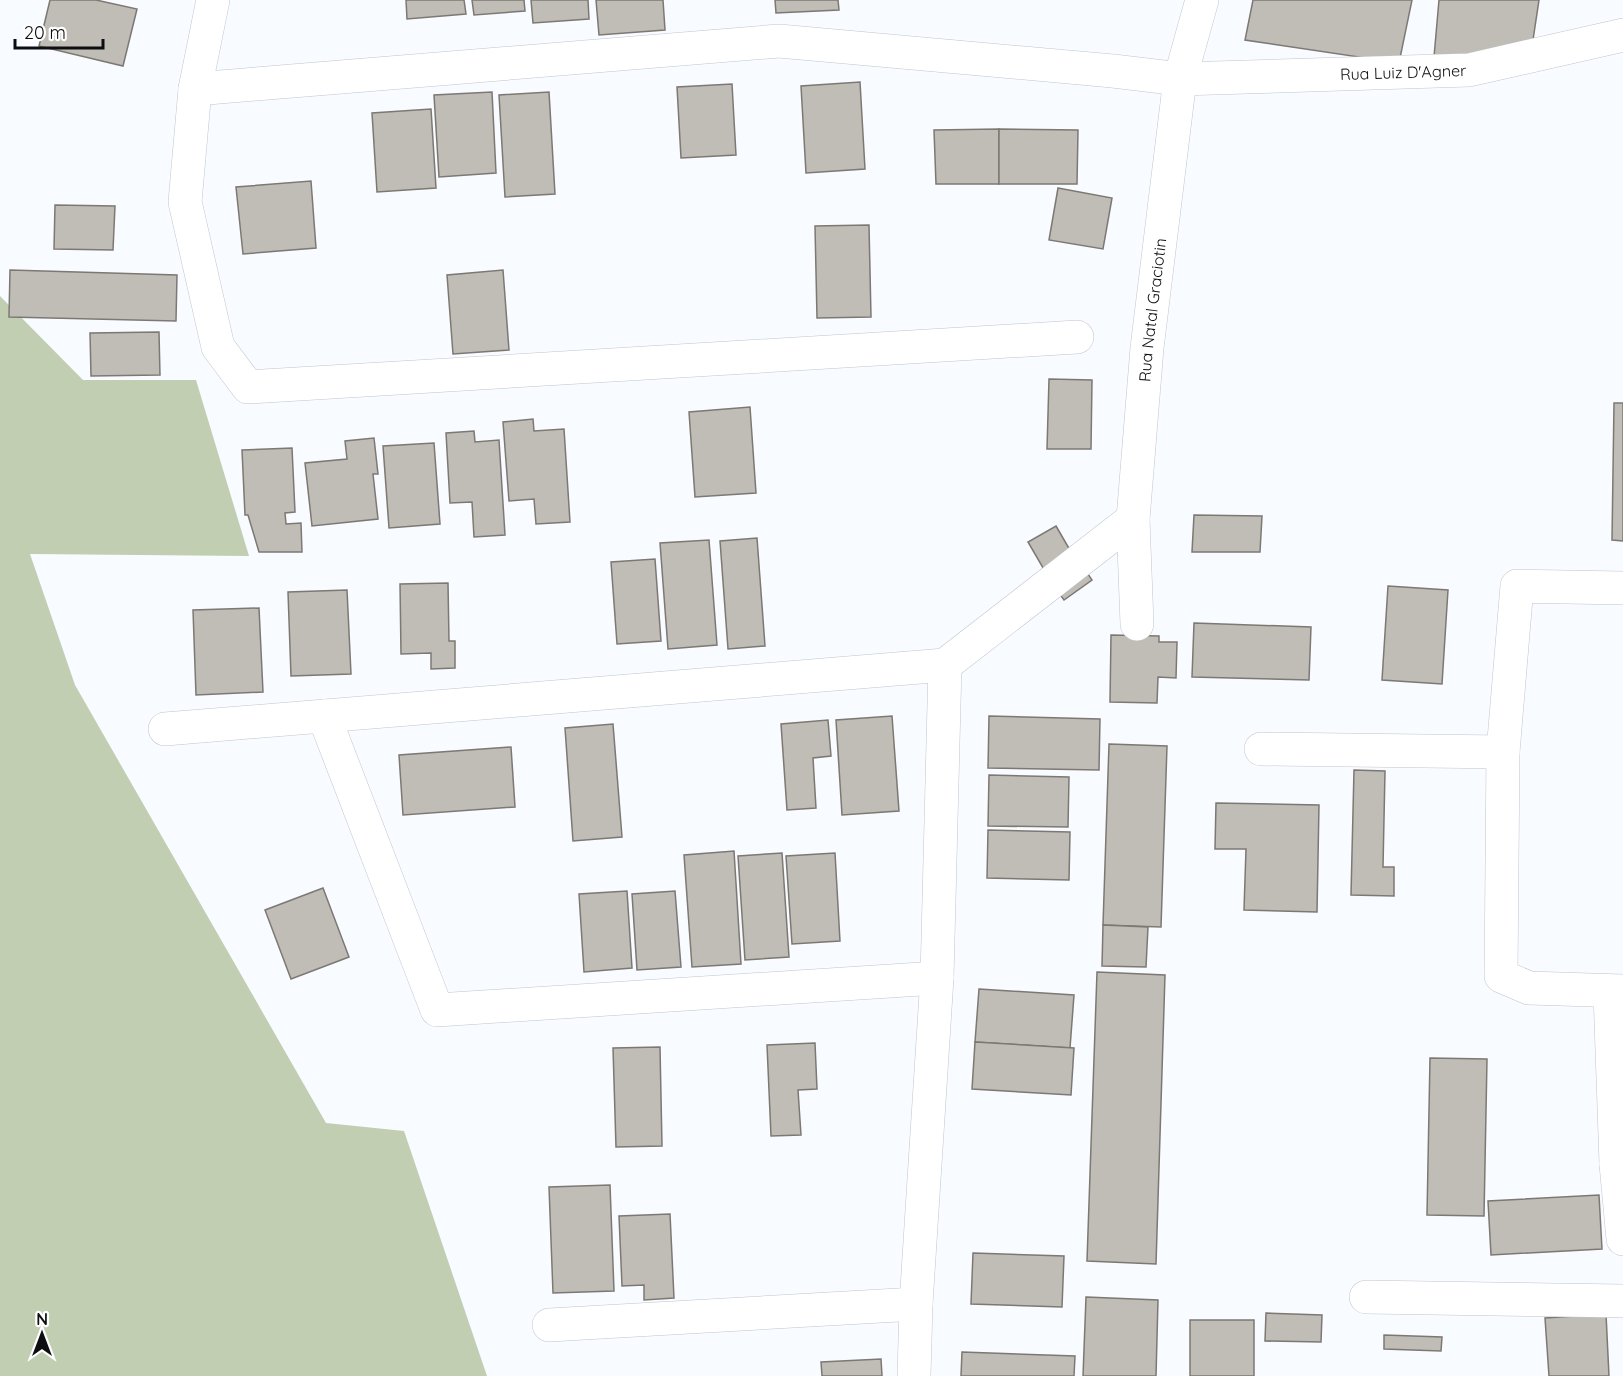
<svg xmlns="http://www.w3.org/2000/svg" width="1623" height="1376" viewBox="0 0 1623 1376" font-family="Quicksand,sans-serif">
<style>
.green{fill:#c1ceb1}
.building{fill:#c0bcb6;stroke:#7d7873;stroke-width:1.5}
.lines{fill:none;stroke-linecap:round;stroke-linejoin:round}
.minor-casing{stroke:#c0c6cb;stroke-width:34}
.minor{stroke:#fff;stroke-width:33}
.labels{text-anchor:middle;stroke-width:4.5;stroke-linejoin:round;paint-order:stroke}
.street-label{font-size:16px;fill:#0d0e10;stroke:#fff}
</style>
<rect width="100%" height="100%" fill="#f8fbff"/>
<polygon class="green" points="0,296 83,380 196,380 249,556 30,554 75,685 326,1123 404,1131 487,1376 0,1376"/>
<g class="building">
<polygon points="50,0 96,0 137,9 123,66 39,46"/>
<polygon points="406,0 464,0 466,14 407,19"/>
<polygon points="472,0 524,0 525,11 474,15"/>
<polygon points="531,0 588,0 589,19 533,23"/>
<polygon points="596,0 663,0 665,30 599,35"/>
<polygon points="775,0 838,0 839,10 776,13"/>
<polygon points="1253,0 1412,0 1399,63 1245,40"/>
<polygon points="1439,0 1539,0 1533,40 1477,62 1434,57"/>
<polygon points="860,82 865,169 806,173 801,86"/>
<polygon points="732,84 736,155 681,158 677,87"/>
<polygon points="492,92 496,173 439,177 434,95"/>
<polygon points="549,92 555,194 505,197 499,95"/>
<polygon points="431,109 436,188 377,192 372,113"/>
<polygon points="999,129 999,184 936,184 934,130"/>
<polygon points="999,129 1078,130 1077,184 999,184"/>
<polygon points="311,181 316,248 243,254 236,187"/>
<polygon points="1058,188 1112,198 1103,249 1049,240"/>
<polygon points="55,205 115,206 113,250 54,249"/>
<polygon points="869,225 871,317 817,318 815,226"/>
<polygon points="10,270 177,275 176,321 9,317"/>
<polygon points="503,270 509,350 453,354 447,275"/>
<polygon points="159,332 160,375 91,376 90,333"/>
<polygon points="1049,379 1092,380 1091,449 1047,449"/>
<polygon points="1614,403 1623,403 1623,541 1612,540"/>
<polygon points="750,407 756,493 695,497 689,412"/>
<polygon points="533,419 534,431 564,429 570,522 536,524 534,499 509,501 503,422"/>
<polygon points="474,431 475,442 499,440 505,535 474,537 472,502 450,503 446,433"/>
<polygon points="374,438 378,474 373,474 378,519 312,526 305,463 347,459 345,441"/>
<polygon points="434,443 440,524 389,528 383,446"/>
<polygon points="292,448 295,512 285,513 286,524 301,523 302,552 259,552 248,515 245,515 242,450"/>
<polygon points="1194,515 1262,516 1260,552 1192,552"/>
<polygon points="1056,526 1074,557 1046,573 1028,542"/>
<polygon points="757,538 765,646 728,649 720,541"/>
<polygon points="709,540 717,645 668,649 660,543"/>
<polygon points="655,559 661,641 617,644 611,562"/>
<polygon points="1082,565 1092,580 1064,600 1053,585"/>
<polygon points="448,583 449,641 455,641 455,668 431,669 431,653 401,654 400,584"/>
<polygon points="1388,586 1448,590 1442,684 1382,680"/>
<polygon points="347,590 351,674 291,676 288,592"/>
<polygon points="259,608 263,692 196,695 193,610"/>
<polygon points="1194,623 1311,627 1309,680 1192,677"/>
<polygon points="1111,635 1159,636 1159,642 1177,642 1176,678 1158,677 1157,703 1110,702"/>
<polygon points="892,716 899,811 842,815 836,720"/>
<polygon points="989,716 1100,719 1099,770 988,768"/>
<polygon points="828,720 831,756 813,758 816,808 787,810 781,724"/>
<polygon points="613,724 622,837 573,841 565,728"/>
<polygon points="1109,744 1167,746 1161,927 1103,925"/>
<polygon points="511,747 515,807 403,815 399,755"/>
<polygon points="1354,770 1385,771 1383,867 1394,867 1394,896 1351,895"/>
<polygon points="989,775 1069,777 1068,827 988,826"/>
<polygon points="1216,803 1319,805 1317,912 1244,910 1246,849 1215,849"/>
<polygon points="988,830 1070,832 1069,880 987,878"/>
<polygon points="734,851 741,964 692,967 684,855"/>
<polygon points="782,853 789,957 745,960 738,856"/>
<polygon points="835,853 840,941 792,944 786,856"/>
<polygon points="323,888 349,957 291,979 265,910"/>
<polygon points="627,891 632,968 584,972 579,894"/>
<polygon points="675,891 681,967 637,970 632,894"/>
<polygon points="1103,925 1148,927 1146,967 1102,966"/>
<polygon points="1097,972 1165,975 1156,1264 1087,1261"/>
<polygon points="979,989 1074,995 1070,1048 975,1042"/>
<polygon points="975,1042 1074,1048 1071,1095 972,1089"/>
<polygon points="815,1043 817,1089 798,1090 801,1135 771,1136 767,1045"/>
<polygon points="660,1047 662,1146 616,1147 613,1048"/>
<polygon points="1430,1058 1487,1059 1484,1216 1427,1215"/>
<polygon points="610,1185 614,1291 553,1293 549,1187"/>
<polygon points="1599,1195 1602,1249 1491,1255 1488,1201"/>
<polygon points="670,1214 674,1298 644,1300 644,1285 622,1286 619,1216"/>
<polygon points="973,1253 1064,1256 1062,1307 971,1304"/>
<polygon points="1086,1297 1158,1300 1156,1376 1083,1376"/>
<polygon points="1266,1313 1322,1315 1321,1342 1265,1341"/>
<polygon points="1606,1314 1609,1376 1549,1376 1545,1318"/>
<rect x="1190" y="1320" width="64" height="56"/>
<polygon points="1384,1335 1442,1337 1441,1351 1384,1349"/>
<polygon points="962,1352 1075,1356 1074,1376 961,1376"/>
<polygon points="881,1359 882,1376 822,1376 821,1362"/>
</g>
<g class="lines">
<defs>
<g id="minor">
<polyline points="213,0 195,89 185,202 218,347 248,387 1077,337"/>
<path id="s1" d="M 195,89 L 779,41 L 1113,71 L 1180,79 L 1469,70 L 1623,35"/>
<polyline points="1623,588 1517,586 1503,752 1501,976 1529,988 1623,991"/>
<path id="s2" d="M 1137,624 L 1133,519 L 1147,348 L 1180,79 L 1202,0"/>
<polyline points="324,716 437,1010 937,978"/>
<polyline points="165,729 945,665 1133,519"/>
<polyline points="1261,749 1503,752"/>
<polyline points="1610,992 1616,1164 1623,1164"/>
<polyline points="1616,1164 1623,1239"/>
<polyline points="1366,1297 1623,1301"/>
<polyline points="549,1325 916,1304"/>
<polyline points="914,1376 916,1304 937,978 945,665"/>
</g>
</defs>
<use href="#minor" class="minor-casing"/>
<use href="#minor" class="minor"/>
</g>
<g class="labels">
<g class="street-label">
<text dy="6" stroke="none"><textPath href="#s1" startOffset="1212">Rua Luiz D'Agner</textPath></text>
<text dy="6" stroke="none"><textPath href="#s2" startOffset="315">Rua Natal Graciotin</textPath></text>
</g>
</g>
<g transform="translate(42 1334)" stroke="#ffffff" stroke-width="4.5" paint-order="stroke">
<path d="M0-4.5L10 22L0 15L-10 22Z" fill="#0d0e10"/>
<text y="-9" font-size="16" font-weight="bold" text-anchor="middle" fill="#0d0e10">N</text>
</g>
<path d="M15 39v9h88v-9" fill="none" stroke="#0d0e10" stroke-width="3"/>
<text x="24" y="39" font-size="18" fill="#0d0e10" stroke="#ffffff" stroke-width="4.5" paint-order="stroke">20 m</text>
</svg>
